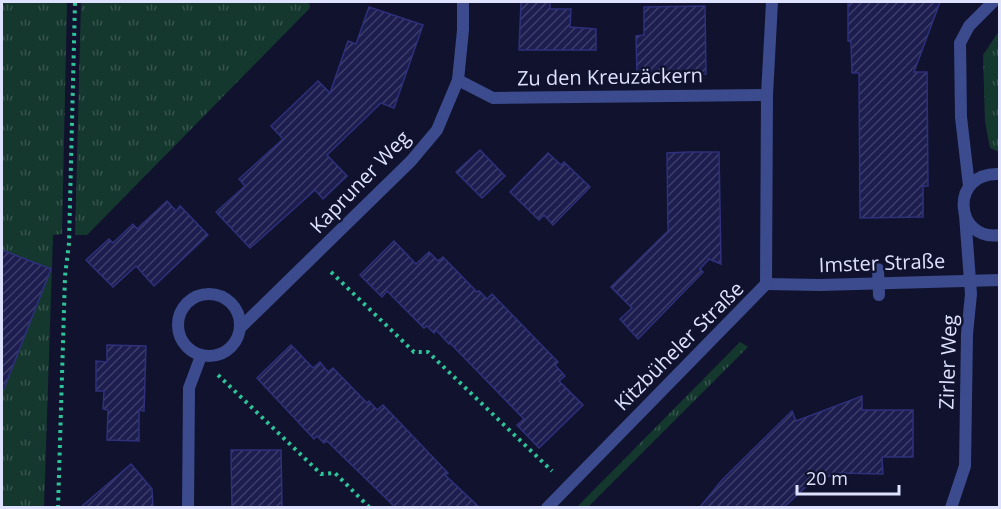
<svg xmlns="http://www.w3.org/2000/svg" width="1001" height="509" viewBox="0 0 1001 509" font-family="'Open Sans',sans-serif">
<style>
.grass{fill:url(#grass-tufts)}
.building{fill:url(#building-hatch);stroke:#2e307c;stroke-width:1.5}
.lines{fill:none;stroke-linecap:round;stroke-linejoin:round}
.path{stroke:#2ec398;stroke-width:4;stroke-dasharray:3 4.5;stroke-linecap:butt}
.lane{stroke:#3b4b8d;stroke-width:12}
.street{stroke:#3b4b8d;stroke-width:12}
.labels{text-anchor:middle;stroke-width:5;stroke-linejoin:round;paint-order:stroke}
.street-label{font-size:20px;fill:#dee2ff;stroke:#11132e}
</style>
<defs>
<pattern id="grass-tufts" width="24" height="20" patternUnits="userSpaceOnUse" patternTransform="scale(1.5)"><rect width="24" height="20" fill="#14382e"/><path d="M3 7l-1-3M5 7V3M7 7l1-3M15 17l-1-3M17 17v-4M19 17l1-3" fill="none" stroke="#36544d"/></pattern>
<pattern id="building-hatch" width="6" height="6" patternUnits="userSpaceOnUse" patternTransform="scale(1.5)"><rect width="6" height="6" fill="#1d1e4f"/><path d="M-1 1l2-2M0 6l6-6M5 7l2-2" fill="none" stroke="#3d3e69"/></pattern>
</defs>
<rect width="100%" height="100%" fill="#11132e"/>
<g class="grass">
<polygon points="2,2 67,2 62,234 53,235 44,507 2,507"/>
<polygon points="81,2 309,2 310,8 87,235 75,235"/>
<polygon points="999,31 999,152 990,148 985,122 983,55"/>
<polygon points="740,342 748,347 588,507 577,507"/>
</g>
<g class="building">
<polygon points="521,2 550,2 550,9 571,9 570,27 596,29 596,50 519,50"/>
<polygon points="848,2 940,2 914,72 927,72 928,186 923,186 923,217 860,218 859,73 852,73 851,42 848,41"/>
<polygon points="705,6 706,74 637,75 636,36 644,35 644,7"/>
<polygon points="369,7 423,25 394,108 381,103 327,155 347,176 323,199 315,190 250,248 216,212 245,186 239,179 283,139 271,126 318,81 330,93 348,41 356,44"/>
<polygon points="480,150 505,176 482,198 456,172"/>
<polygon points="689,152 719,152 721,264 709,259 700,269 703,272 638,339 620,319 632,308 611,287 668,231 667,153"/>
<polygon points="548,153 561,165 564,162 590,187 553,225 544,215 539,220 510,192"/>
<polygon points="167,201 176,211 180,206 208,235 154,286 136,266 113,287 86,260 109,239 113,243 133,224 137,229"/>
<polygon points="394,241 416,264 429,252 438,261 443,257 477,292 479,291 487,299 492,294 558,362 555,365 565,376 559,381 583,405 539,448 517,425 524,419 450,343 449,344 436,330 434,333 427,326 424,328 387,291 382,297 360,275"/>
<polygon points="2,250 51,269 3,391 2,391"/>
<polygon points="107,345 146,346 144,411 139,410 139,441 107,440 108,410 103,409 104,391 96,391 96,361 107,362"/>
<polygon points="291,345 313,368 320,362 328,372 333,368 367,403 369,401 377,410 383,405 448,473 445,475 479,507 395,507 327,441 324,443 317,436 314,439 257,378"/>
<polygon points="862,396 862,410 913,410 913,457 882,457 883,474 838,473 809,484 784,507 700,507 722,480 792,411 796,421"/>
<polygon points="231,450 281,450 282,507 232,507"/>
<polygon points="131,464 152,489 153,507 81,507"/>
</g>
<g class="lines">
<g class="path">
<polyline points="331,272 414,352 428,352 552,471"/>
<polyline points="218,375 321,474 335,473 370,508"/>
<polyline points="58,508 65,276 69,243 75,2"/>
</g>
<polyline class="lane" points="878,269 879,295"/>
<g class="street">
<polyline points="458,80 493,98 767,95"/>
<path d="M 1000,174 C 949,171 954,242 1000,235"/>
<polyline points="969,186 961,117 960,43 969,26 993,2"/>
<polyline points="766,284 820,285 1000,280"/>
<circle cx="209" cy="325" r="31"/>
<polyline points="240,328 411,161 437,130 458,80 463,30 463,2"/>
<polyline points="188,508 189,388 201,356"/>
<polyline points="547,508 766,284 767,95 772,2"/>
<polyline points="951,508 965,466 967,334 971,294 965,215"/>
</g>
</g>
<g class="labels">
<g class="street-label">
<text transform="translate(610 77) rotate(-1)" y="7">Zu den Kreuzäckern</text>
<text transform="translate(360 182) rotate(-46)" y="7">Kapruner Weg</text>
<text transform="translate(882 263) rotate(-2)" y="7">Imster Straße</text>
<text transform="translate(679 346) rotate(-45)" y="7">Kitzbüheler Straße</text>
<text transform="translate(948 362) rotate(-88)" y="7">Zirler Weg</text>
</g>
</g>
<rect width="1001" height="509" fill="none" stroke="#dee2ff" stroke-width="6"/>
<path d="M797 485v9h102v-9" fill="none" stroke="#dee2ff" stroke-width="3"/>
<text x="806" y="485" font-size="18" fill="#dee2ff" stroke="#11132e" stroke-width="4.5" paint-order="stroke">20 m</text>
</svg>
